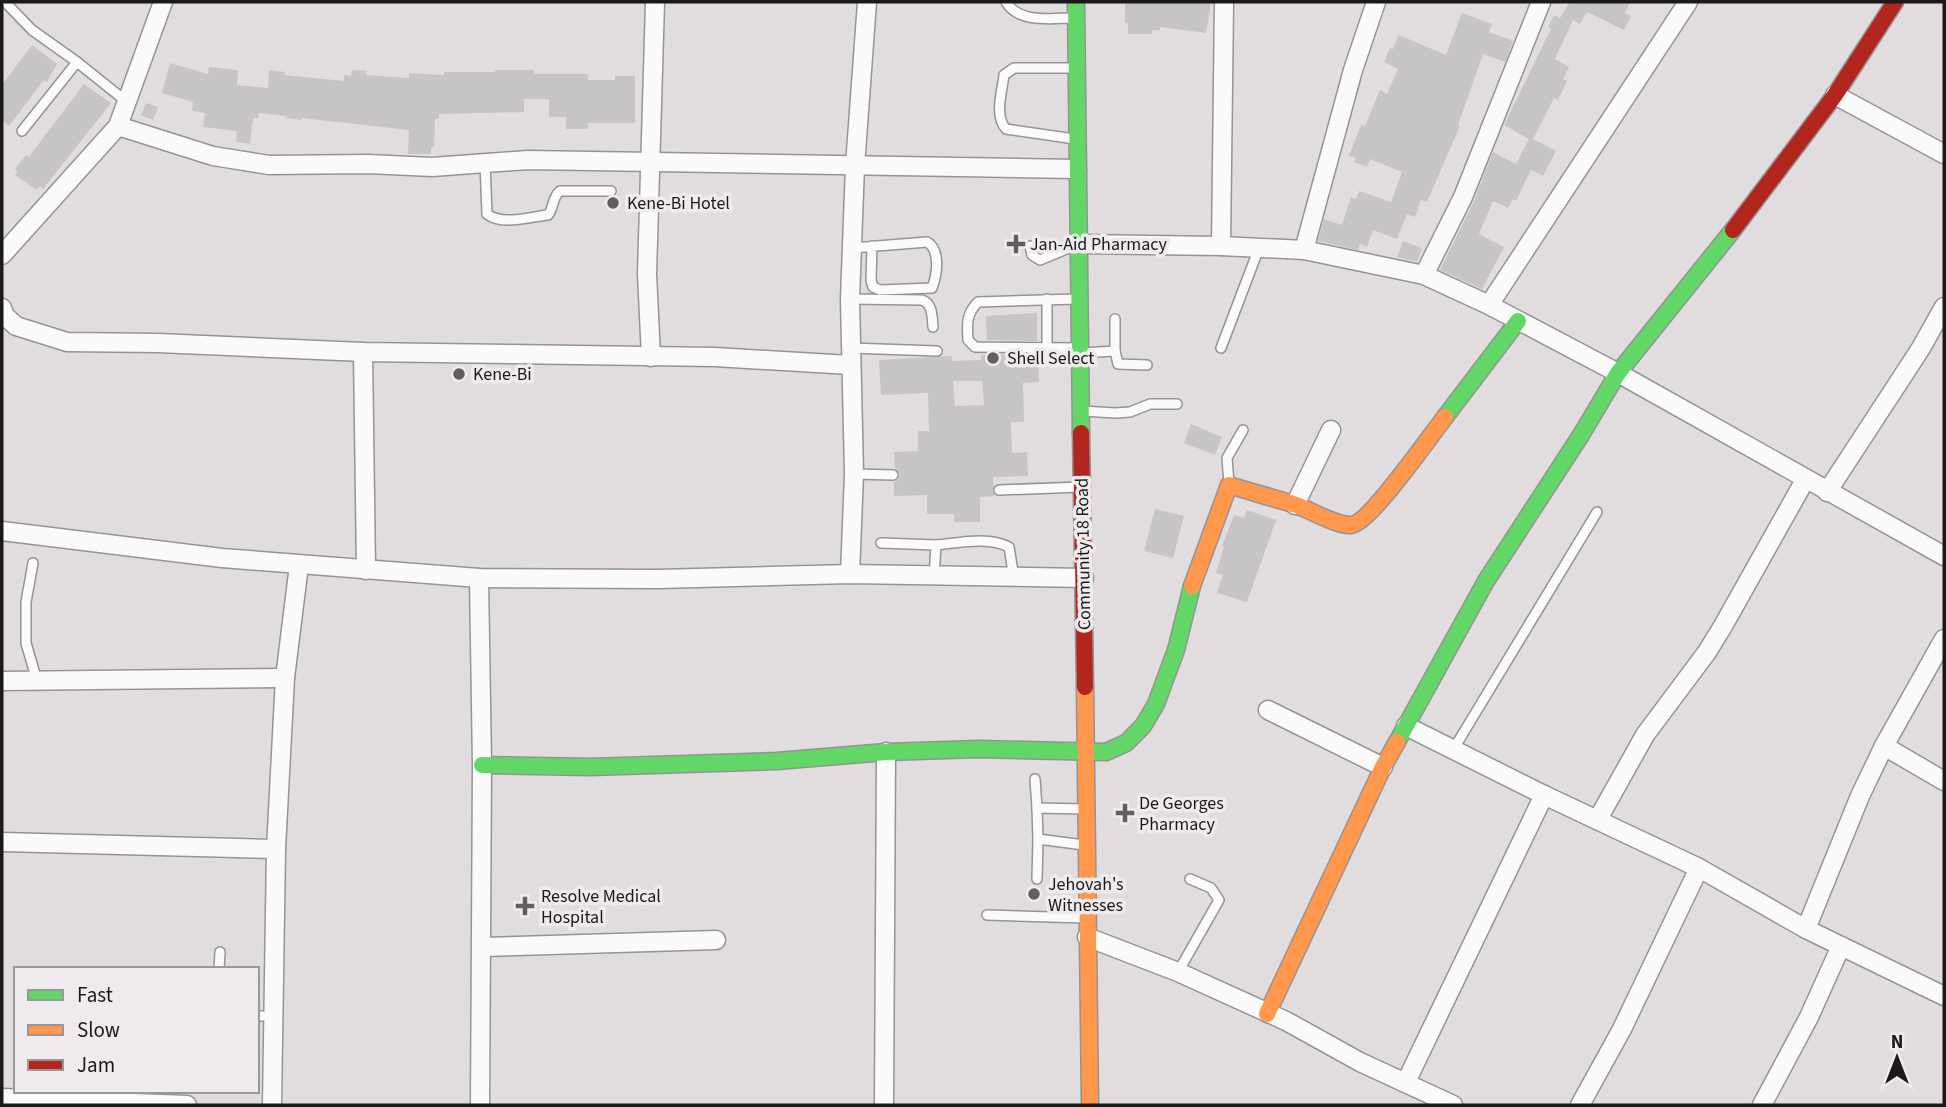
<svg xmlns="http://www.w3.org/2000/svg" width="1946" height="1107" viewBox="0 0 1946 1107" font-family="'Source Sans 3',sans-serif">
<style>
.building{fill:#c7c4c6;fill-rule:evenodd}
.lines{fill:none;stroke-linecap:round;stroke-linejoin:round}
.lane-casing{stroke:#969395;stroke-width:12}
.street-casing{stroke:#969395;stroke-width:21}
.fast-casing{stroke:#969395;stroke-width:19}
.slow-casing{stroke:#969395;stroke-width:19}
.jam-casing{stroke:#969395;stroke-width:19}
.lane{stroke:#fafafa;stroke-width:9}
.street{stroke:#fafafa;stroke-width:18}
.fast{stroke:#63d668;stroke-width:16}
.slow{stroke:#ff974d;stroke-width:16}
.jam{stroke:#b3261e;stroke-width:16}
.poi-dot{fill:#605e5f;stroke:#efeaed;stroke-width:2.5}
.labels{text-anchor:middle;stroke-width:7;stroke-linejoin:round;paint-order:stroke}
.poi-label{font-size:18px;fill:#1b191a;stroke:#efeaed;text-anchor:start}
.street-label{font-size:18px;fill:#1b191a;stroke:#efeaed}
</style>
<rect width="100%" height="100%" fill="#e1dddf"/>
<g class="building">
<polygon points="1125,2 1211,2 1206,33 1160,27 1160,30 1152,30 1152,34 1128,34 1128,23 1125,23"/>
<polygon points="1566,2 1630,2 1625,13 1631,16 1624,30 1587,12 1580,24 1573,20 1555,59 1569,67 1563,79 1567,81 1558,100 1554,98 1533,139 1556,151 1543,176 1531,170 1516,201 1513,199 1508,208 1493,201 1479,234 1504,247 1482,289 1440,270 1474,201 1493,152 1516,164 1529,139 1504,125 1551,29 1548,27 1554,15 1560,18 1569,3"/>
<polygon points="1462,13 1492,24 1489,32 1513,41 1505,62 1483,54 1458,125 1460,126 1427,202 1421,200 1415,217 1407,214 1397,239 1373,230 1367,247 1360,244 1358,250 1318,241 1324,219 1342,225 1351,197 1356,199 1359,191 1391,202 1402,172 1370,159 1367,167 1354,162 1356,158 1349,156 1361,125 1365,126 1380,90 1387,94 1398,69 1384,62 1390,48 1393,49 1399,35 1446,55"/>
<polygon points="32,45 57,64 47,82 44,80 9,126 2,120 2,85"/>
<polygon points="170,63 208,74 209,67 238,70 237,85 268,88 269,70 285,72 284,75 344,81 344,75 351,76 352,70 366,71 366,75 409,78 409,73 444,75 444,72 495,72 495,70 534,70 534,74 588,74 588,80 615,80 615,76 635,76 635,123 588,123 588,129 566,129 566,117 549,117 549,99 524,99 524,112 439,114 439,119 435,119 434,147 431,147 431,154 408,154 409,130 301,118 301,120 286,118 287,116 259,113 258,118 253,118 250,144 236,142 237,131 203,127 205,113 192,111 193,102 162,93"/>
<polygon points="84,84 111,103 43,189 40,186 37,190 15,175 18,171 15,169 26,155 29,157 31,154"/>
<polygon points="146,103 158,107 153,120 141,115"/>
<polygon points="1403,241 1422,248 1417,262 1397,257"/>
<polygon points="1037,313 1037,341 987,340 986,316"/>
<path d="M 988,354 L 1038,355 L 1039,382 L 1023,383 L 1024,422 L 1011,422 L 1012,453 L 1027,452 L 1028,476 L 993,477 L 994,496 L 980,497 L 980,522 L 954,522 L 954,514 L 927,514 L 927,495 L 894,496 L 894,482 L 899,479 L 900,474 L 895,468 L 894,452 L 918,451 L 918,431 L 929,431 L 928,393 L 881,395 L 879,360 L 952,356 L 952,361 L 981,360 L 981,355 ZM 953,381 L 982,381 L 984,405 L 955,406 Z"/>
<polygon points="1191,424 1222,437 1215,455 1184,443"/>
<polygon points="1155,509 1184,516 1173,558 1144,551"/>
<polygon points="1247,510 1276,520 1247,602 1217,593 1223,575 1216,573 1224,547 1222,546 1234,515 1244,518"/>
</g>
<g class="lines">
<defs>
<g id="lane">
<polyline points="5,2 32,30 77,62 127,102"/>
<path d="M 1006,2 C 1019,24 1052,18 1075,18"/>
<polyline points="22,131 77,62"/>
<path d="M 1075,139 L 1006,129 C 994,116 1002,92 1004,75 L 1014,68 L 1075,68"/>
<path d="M 485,163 L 487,214 C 502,226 529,217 548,215 C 554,208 552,197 560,191 L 611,191"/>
<polyline points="1030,246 1032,255 1040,260 1076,245"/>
<path d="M 852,248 L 927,242 C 941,250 937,275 932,288 L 880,290 L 873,287 L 871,280 L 872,246"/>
<path d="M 850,299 L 922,300 C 933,304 932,317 933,327"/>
<polyline points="1047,299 1047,348"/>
<path d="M 1077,299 L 978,302 C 966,314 967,324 968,340 L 975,347 L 1079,348"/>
<polyline points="850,348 937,351"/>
<polyline points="1221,348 1259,248"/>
<polyline points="1115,351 1118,364 1147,365"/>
<polyline points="1081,353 1115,351 1115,319"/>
<polyline points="1083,411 1115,413 1130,412 1150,404 1177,404"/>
<polyline points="854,474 893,475"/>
<polyline points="1229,483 1227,458 1243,430"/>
<polyline points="999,490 1081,487"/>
<polyline points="881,543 936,545 934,576"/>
<path d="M 936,545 C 959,543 988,536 1009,547 L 1014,578"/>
<polyline points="33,563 26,602 26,643 37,681"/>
<polyline points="1453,750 1597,512"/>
<polyline points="1035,779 1037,808"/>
<polyline points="1084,845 1038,839 1037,808 1085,809"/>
<polyline points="1037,879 1038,839"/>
<polyline points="987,915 1086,918"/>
<polyline points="219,969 220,952"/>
<polyline points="1178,972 1219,900 1211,888 1190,879"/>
<polyline points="257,1016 274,1016"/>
</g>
<g id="street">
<polyline points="1835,95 1944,154"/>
<polyline points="118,126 213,156 269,165 368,164 432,167 528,160 1077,169"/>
<polyline points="1078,244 1221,246 1304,250 1424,275 1489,305 1618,373 1944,556"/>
<polyline points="1221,246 1224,2"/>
<polyline points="1304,250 1353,70 1376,2"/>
<polyline points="2,255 118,126 163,2"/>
<polyline points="1424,275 1463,197 1541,2"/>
<polyline points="1489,305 1688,2"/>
<polyline points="2,308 5,316 16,326 67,342 158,343 363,352 715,357 850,365"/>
<polyline points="363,352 366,570"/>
<polyline points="651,357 647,274 655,2"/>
<polyline points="1827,492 1921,348 1944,307"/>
<polyline points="1295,505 1331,430"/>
<polyline points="2,531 222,558 479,578 658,579 850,574 1084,578"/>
<polyline points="850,574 854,474 850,299 855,166 867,2"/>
<polyline points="479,578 482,765 480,1105"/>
<polyline points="2,681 285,678"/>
<polyline points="1268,710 1383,767"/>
<polyline points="1406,726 1544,795 1699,868 1806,929 1944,996"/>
<polyline points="1884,746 1944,781"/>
<polyline points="1598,819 1645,735 1707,652 1723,626 1805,480"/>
<polyline points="2,842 276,849"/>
<polyline points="1806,929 1860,796 1884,746 1944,639"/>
<polyline points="1087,937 1178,972 1286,1021 1360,1062 1453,1105"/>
<polyline points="482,947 716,940"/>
<polyline points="1406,1082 1544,795"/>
<polyline points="2,1098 187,1105"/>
<polyline points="272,1105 276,849 285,678 299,565"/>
<polyline points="884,1105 886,752"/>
<polyline points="1580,1105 1622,1029 1699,868"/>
<polyline points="1762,1105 1809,1017 1841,946"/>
</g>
<g id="fast">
<polyline points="1076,2 1081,433"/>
<polyline points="1445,417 1518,321"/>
<polyline points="1397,742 1486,581 1581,435 1618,373 1733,230"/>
<polyline points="482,765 590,767 777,761 886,752 979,749 1106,752 1126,743 1143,726 1156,704 1176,650 1192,586"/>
</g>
<g id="slow">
<path d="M 1192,586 L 1229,485 C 1251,492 1274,498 1296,505 C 1310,510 1337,526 1351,525 C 1369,524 1431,435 1445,417"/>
<polyline points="1085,687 1090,1105"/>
<polyline points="1267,1014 1383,767 1397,742"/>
</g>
<g id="jam">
<polyline points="1733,230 1835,95 1895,2"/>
<polyline points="1081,433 1085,687"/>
</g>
</defs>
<use href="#lane" class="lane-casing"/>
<use href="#street" class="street-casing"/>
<use href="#fast" class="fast-casing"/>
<use href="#slow" class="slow-casing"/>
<use href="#jam" class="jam-casing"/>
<use href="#lane" class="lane"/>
<use href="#street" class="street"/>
<use href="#fast" class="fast"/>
<use href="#slow" class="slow"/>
<use href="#jam" class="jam"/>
</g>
<g class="poi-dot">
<circle cx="613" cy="203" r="7"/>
<path d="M1012.5 233.5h7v7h7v7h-7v7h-7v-7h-7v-7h7z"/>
<circle cx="993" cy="358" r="7"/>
<circle cx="459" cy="374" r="7"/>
<path d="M1121.5 802.5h7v7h7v7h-7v7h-7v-7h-7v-7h7z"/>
<circle cx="1034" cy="894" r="7"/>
<path d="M521.5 895.5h7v7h7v7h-7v7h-7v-7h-7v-7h7z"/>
</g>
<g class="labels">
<g class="poi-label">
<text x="627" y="209">Kene-Bi Hotel</text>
<text x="1030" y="250">Jan-Aid Pharmacy</text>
<text x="1007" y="364">Shell Select</text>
<text x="473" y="380">Kene-Bi</text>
<text x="1139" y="809">De Georges<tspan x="1139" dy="21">Pharmacy</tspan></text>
<text x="1048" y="890">Jehovah's<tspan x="1048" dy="21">Witnesses</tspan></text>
<text x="541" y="902">Resolve Medical<tspan x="541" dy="21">Hospital</tspan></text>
</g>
<g class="street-label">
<text transform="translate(1083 554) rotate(-91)" y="6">Community 18 Road</text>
</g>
</g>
<rect width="1946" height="1107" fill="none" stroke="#1b191a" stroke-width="7"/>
<rect x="14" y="967" width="245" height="126" fill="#efeaed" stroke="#9a9699" stroke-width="2"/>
<rect x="28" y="990" width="35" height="10" fill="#63d668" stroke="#9a9699" stroke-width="2"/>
<text x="77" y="1002" font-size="21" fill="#1b191a">Fast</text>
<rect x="28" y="1025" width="35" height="10" fill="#ff974d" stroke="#9a9699" stroke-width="2"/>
<text x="77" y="1037" font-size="21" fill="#1b191a">Slow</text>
<rect x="28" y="1060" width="35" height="10" fill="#b3261e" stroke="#9a9699" stroke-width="2"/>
<text x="77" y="1072" font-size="21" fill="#1b191a">Jam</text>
<g transform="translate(1897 1058)" stroke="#efeaed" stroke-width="5" paint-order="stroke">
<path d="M0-5L12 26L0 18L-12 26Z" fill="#1b191a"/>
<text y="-10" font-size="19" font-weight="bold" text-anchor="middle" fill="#1b191a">N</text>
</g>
</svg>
